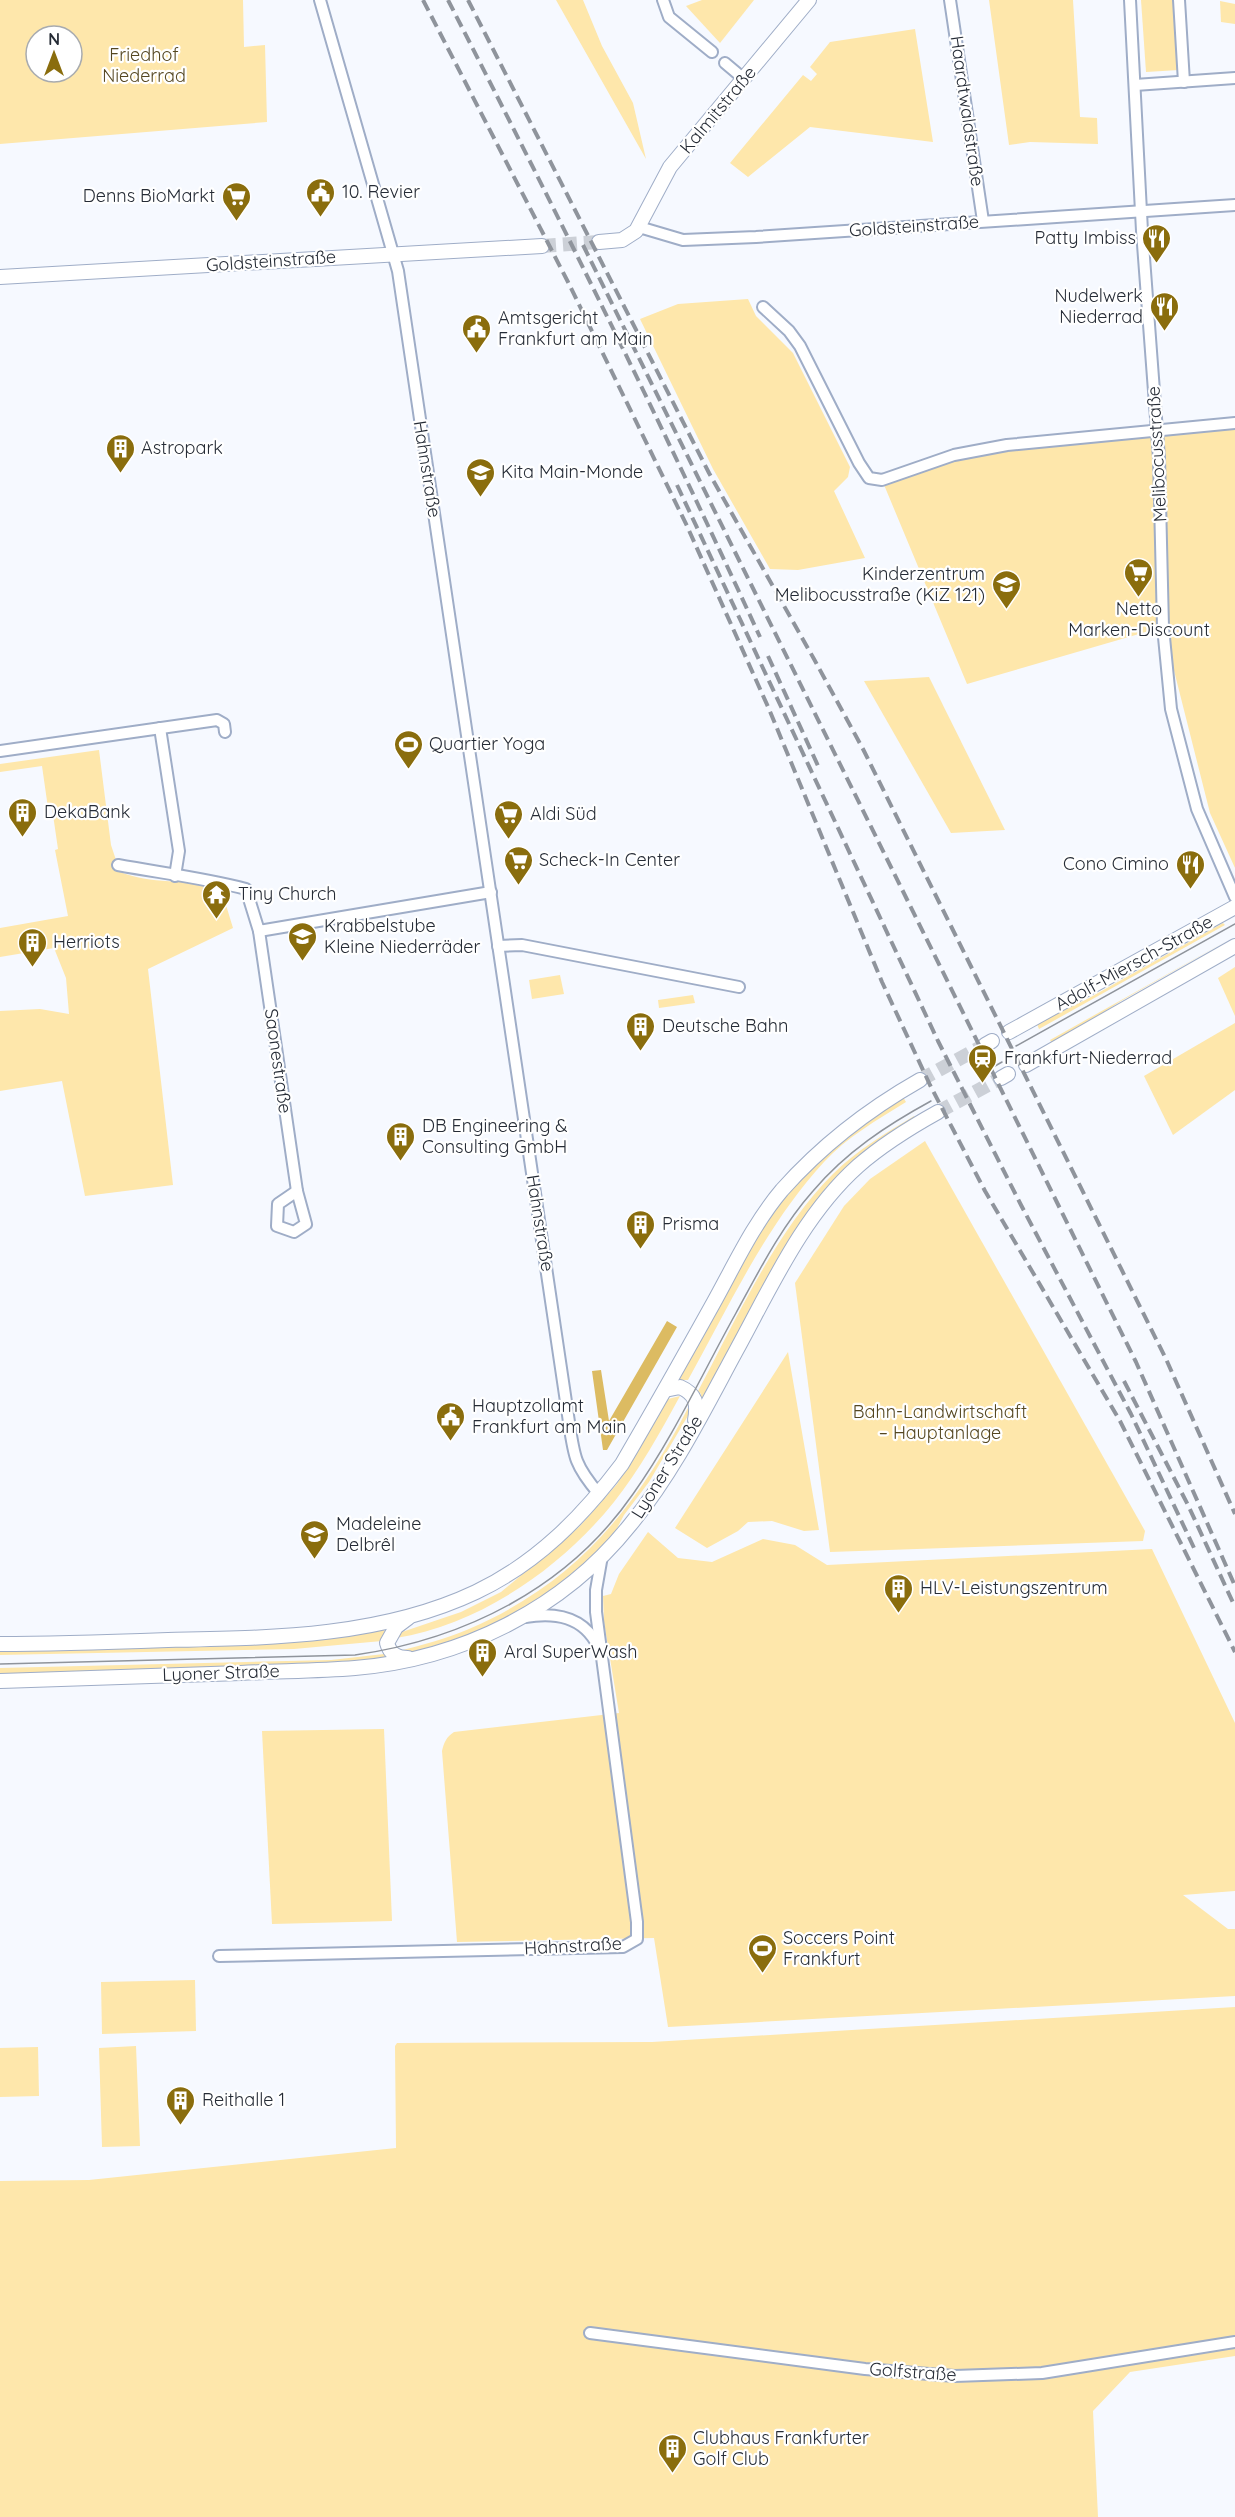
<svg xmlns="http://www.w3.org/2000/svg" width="1235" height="2517" viewBox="0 0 1235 2517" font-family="Quicksand,sans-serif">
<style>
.green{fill:#fee7ab;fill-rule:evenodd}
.water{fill:#dcbb62}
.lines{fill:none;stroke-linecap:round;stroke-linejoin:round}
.secondary-tunnel{stroke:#ccd0d7;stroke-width:14;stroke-dasharray:14 7;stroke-linecap:butt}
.street-casing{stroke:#9fadc7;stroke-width:14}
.secondary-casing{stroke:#9fadc7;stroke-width:16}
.street{stroke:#fff;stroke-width:10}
.secondary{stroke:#fff;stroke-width:14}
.tram{stroke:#8f949c;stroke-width:1.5}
.rail{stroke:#8f949c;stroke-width:4;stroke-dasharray:12 6;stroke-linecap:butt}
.labels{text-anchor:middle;stroke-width:4.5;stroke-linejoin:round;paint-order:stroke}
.park-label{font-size:18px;fill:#554721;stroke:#fff}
.street-label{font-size:18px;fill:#262c36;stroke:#fff}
.poi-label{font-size:18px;fill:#262c36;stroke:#fff;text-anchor:start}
</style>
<rect width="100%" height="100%" fill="#f6f9ff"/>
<g class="green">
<path d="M 0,0 L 243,0 L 244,47 L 265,45 L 267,122 L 0,144 ZM 36,36 L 72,36 L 72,72 L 36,72 Z"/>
<polygon points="556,0 583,0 602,46 633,103 646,159"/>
<polygon points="702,0 754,0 720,43 686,6"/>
<polygon points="989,0 1073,0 1080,117 1097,118 1098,144 1030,142 1009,145"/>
<polygon points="1141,0 1174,0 1179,70 1146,72"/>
<polygon points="1220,1 1235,4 1235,24 1221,22"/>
<polygon points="915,29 933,142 810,127 748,177 730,163 803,75 811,81 817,74 810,67 830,42"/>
<polygon points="748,299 756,316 793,353 850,467 848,477 834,491 865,558 798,570 770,569 713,469 640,319 678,304"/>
<polygon points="1235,428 1235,868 1210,813 1163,627 967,684 882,480 1007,445 1156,431"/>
<polygon points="929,677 1005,830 951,833 864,681"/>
<path d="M 99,750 L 111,845 L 120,872 C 150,884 187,881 219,882 L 233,928 L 148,969 L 173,1185 L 85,1196 L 62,1081 L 0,1091 L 0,1011 L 40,1009 L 69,1014 L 66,978 L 54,948 L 0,957 L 0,928 L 68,916 L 55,850 L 58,849 L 52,808 L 48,808 L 42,766 L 0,772 L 0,764 Z"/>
<polygon points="1223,923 1225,925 1039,1029 1037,1024 1089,998"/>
<polygon points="1230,939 1121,1001 1053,1045 1050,1040"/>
<polygon points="1235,967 1235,1016 1218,978"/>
<polygon points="560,975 564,994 532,999 529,980"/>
<polygon points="693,995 695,1003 659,1008 658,1000"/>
<polygon points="1235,1023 1235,1090 1173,1135 1144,1076"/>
<path d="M 903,1097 L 906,1102 C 877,1120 847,1137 824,1162 C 766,1225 729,1306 688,1380 L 678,1380 C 704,1333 727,1284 755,1239 C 792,1180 846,1135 903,1097 Z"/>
<path d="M 914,1116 L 918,1121 L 851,1164 L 699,1407 L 701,1394 L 698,1391 C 736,1320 776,1230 833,1174 C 857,1150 886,1133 914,1116 Z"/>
<polygon points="925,1141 1145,1531 1143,1541 830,1552 795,1283 844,1206 870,1179"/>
<polygon points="788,1352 819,1530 804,1531 772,1521 748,1522 738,1531 707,1548 675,1528"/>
<path d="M 680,1396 C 660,1433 640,1469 614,1502 C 561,1568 481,1624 396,1638 L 402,1632 L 461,1612 L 501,1592 L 579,1527 L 617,1484 L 668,1399 Z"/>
<path d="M 689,1406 L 689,1414 L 649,1482 L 624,1515 L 612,1538 L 561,1585 L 520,1612 L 468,1635 L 407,1655 L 399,1651 C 422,1645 446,1639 469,1629 C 576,1583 637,1507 689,1406 Z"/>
<path d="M 648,1532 L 678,1558 L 712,1562 L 763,1539 L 795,1545 L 827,1565 L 1152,1549 L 1235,1723 L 1235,1891 L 1183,1895 L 1228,1929 L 1235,1929 L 1235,1996 L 668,2027 L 654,1938 L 457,1942 L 442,1751 C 444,1743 446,1737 454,1732 L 619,1713 L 604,1622 L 603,1596 L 611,1594 L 619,1574 Z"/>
<polygon points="385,1629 382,1641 294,1649 0,1655 0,1650 293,1642"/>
<polygon points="384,1654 386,1658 331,1664 0,1675 0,1668 331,1660"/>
<polygon points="384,1729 392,1921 272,1924 262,1731"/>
<polygon points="195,1980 196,2031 102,2034 101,1982"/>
<polygon points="1235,2007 1235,2356 1130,2372 1093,2411 1098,2517 0,2517 0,2181 89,2180 396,2148 395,2046 397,2043 652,2042"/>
<polygon points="136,2046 140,2146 102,2147 99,2048"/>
<polygon points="38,2047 39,2096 0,2097 0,2048"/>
</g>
<polygon class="water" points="667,1321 677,1327 607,1450 603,1450 592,1371 601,1370 609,1421"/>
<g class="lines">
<g class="secondary-tunnel">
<polyline points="542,246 599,242"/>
<polyline points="920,1080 985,1045"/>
<polyline points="938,1112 1001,1078"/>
</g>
<defs>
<g id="street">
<path d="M 320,0 L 398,271 L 569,1422 C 574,1457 575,1466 599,1494"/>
<polyline points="663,0 669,17 712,52"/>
<polyline points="950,0 983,221"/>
<polyline points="1130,0 1142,231 1159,458 1163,627 1171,709 1197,809 1235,897"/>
<polyline points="1179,0 1184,82"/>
<polyline points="725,63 744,79"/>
<polyline points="1135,85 1235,78"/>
<polyline points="639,227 683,240 756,237 1235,205"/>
<polyline points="763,307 789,331 800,346 859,463 869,478 882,480 954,455 1007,445 1235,423"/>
<polyline points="160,728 179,851 175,876"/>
<polyline points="0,751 217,720 224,724 225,732"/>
<path d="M 118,865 C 161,873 204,878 246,889 L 259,931 L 491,892"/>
<polyline points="259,931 297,1191"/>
<polyline points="498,946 522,945 739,987"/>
<polygon points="297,1191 306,1224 294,1232 277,1226 278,1204"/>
<path d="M 525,1617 C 555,1612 583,1616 598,1646"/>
<polyline points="219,1956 623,1947 637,1939 637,1922 596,1612 596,1590 602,1556"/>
<polyline points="590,2333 865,2369 955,2376 1042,2373 1235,2342"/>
</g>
<g id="secondary">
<polyline points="599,242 622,240 636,231 670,167 809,0"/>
<polyline points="0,277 542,246"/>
<polyline points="1009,1032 1235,907"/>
<polyline points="985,1045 992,1041"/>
<polyline points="1026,1065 1235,946"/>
<polyline points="1001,1078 1008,1074"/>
<path d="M 665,1390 L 680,1387 C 696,1394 698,1404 695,1420"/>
<path d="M 408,1618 L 396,1627 L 387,1643 C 390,1654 397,1658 408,1658"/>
<path d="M 0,1644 C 56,1644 112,1642 168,1640 C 272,1638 381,1637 476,1592 C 537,1563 582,1517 622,1464 C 653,1411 684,1356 714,1302 C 735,1264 754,1223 782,1190 C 822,1145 869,1109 920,1080"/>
<path d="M 0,1681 C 80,1678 160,1676 241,1673 C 279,1671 317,1671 355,1668 C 462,1659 563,1609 630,1525 C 673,1473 704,1410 736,1351 C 771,1287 803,1215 858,1166 C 882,1145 911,1127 938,1112"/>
</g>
</defs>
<use href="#street" class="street-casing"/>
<use href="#secondary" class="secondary-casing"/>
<use href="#street" class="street"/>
<use href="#secondary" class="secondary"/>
<g class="tram">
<polyline points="1016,1046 1235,924"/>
<polyline points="995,1066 1002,1062"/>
<path d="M 0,1664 L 355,1655 C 465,1639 568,1588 633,1494 C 673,1438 702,1374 736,1313 C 759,1271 781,1227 813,1191 C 846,1152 887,1125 931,1101"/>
</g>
<g class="rail">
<polyline points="423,0 568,282 687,526 769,709 882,982 930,1085 985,1191 1120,1421 1235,1652"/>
<path d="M 448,0 C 556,211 661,422 760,637"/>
<polyline points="468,0 709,473 814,659 863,749 1166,1359 1235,1514"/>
<polyline points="583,245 1136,1362 1235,1586"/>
<polyline points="677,485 938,1041 1021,1205 1131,1414 1195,1550"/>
<polyline points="768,656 819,768"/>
<polyline points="1124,1381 1188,1505 1235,1607"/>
</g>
</g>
<defs>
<symbol id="civic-pin" viewBox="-11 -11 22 30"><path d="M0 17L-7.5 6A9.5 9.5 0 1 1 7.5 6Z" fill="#8a6d0d" stroke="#fff"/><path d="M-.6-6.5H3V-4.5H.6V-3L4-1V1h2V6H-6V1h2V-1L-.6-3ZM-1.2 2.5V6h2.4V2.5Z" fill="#fff"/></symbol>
<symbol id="supermarket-pin" viewBox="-11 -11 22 30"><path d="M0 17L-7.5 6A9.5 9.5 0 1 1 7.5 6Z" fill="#8a6d0d" stroke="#fff"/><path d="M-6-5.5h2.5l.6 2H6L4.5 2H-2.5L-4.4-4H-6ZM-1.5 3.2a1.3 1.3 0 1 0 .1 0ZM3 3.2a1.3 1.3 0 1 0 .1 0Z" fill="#fff"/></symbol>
<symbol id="restaurant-pin" viewBox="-11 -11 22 30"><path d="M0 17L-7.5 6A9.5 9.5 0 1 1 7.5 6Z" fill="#8a6d0d" stroke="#fff"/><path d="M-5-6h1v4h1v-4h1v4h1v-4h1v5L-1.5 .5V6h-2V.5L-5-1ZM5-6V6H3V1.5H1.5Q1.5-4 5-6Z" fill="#fff"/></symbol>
<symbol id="building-pin" viewBox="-11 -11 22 30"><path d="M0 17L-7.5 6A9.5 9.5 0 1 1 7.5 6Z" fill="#8a6d0d" stroke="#fff"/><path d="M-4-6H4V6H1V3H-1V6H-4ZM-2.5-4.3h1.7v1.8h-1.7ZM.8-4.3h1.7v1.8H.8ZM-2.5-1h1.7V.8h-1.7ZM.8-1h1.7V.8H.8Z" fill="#fff"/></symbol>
<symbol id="school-pin" viewBox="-11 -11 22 30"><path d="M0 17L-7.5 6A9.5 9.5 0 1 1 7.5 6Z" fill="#8a6d0d" stroke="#fff"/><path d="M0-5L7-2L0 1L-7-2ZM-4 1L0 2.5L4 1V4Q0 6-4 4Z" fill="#fff"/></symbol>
<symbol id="stadium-pin" viewBox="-11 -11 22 30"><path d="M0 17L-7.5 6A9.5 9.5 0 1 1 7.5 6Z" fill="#8a6d0d" stroke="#fff"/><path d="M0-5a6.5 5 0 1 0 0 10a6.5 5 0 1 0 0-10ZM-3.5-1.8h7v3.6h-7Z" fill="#fff"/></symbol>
<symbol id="temple-pin" viewBox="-11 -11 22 30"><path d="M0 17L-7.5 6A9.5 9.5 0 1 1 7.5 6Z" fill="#8a6d0d" stroke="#fff"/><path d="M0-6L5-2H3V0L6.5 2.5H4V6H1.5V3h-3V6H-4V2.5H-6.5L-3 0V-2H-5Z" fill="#fff"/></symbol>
<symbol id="station-pin" viewBox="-11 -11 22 30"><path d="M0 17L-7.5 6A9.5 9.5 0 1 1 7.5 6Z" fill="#8a6d0d" stroke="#fff"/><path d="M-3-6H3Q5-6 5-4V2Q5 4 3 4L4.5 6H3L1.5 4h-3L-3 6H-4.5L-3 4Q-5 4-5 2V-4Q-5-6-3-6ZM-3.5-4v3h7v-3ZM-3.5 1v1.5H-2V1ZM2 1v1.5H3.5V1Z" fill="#fff"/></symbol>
</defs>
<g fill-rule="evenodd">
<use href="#civic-pin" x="304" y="176" width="33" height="45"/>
<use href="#supermarket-pin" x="220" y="180" width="33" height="45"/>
<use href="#restaurant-pin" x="1140" y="222" width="33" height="45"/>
<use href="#restaurant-pin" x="1148" y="290" width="33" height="45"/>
<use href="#civic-pin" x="460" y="312" width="33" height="45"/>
<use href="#building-pin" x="104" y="432" width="33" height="45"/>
<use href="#school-pin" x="464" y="456" width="33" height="45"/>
<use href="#supermarket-pin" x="1122" y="556" width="33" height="45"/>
<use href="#school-pin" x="990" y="568" width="33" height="45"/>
<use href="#stadium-pin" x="392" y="728" width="33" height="45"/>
<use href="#building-pin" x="6" y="796" width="33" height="45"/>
<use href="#supermarket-pin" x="492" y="798" width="33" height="45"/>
<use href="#supermarket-pin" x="502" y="844" width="33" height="45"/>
<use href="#restaurant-pin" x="1174" y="848" width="33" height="45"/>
<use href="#temple-pin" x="200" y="878" width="33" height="45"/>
<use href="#school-pin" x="286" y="920" width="33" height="45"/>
<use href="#building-pin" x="16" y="926" width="33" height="45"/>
<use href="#building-pin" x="624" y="1010" width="33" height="45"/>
<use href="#station-pin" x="966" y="1042" width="33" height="45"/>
<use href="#building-pin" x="384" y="1120" width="33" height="45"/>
<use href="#building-pin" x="624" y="1208" width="33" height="45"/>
<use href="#civic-pin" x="434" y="1400" width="33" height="45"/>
<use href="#school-pin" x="298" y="1518" width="33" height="45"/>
<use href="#building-pin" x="882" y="1572" width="33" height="45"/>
<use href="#building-pin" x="466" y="1636" width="33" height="45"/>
<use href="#stadium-pin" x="746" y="1932" width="33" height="45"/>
<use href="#building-pin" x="164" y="2084" width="33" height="45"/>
<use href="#building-pin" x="656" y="2432" width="33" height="45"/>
</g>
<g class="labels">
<g class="park-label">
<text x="144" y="61">Friedhof<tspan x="144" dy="21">Niederrad</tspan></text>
<text x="940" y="1418">Bahn-Landwirtschaft<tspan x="940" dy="21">– Hauptanlage</tspan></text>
</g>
<g class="street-label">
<text transform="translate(718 110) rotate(-50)" y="6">Kalmitstraße</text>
<text transform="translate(967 111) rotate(82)" y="6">Haardtwaldstraße</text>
<text transform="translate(914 226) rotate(-4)" y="6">Goldsteinstraße</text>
<text transform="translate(271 261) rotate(-4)" y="6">Goldsteinstraße</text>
<text transform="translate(1157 454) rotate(-93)" y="6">Melibocusstraße</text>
<text transform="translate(427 469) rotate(81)" y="6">Hahnstraße</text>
<text transform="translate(1134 963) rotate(-29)" y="6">Adolf-Miersch-Straße</text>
<text transform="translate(278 1061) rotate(82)" y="6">Saonestraße</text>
<text transform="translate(540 1223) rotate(81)" y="6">Hahnstraße</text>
<text transform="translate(667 1467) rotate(-58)" y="6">Lyoner Straße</text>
<text transform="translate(221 1673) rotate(-2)" y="6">Lyoner Straße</text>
<text transform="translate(573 1946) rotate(-3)" y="6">Hahnstraße</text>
<text transform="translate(913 2372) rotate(4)" y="6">Golfstraße</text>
</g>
<g class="poi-label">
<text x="342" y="198">10. Revier</text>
<text x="215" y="202" text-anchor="end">Denns BioMarkt</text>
<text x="1136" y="244" text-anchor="end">Patty Imbiss</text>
<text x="1143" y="302" text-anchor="end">Nudelwerk<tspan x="1143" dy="21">Niederrad</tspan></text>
<text x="498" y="324">Amtsgericht<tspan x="498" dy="21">Frankfurt am Main</tspan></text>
<text x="141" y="454">Astropark</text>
<text x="501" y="478">Kita Main-Monde</text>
<text x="985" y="580" text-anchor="end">Kinderzentrum<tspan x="985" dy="21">Melibocusstraße (KiZ 121)</tspan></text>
<text x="1139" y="615" text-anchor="middle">Netto<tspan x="1139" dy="21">Marken-Discount</tspan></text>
<text x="429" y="750">Quartier Yoga</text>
<text x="44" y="818">DekaBank</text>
<text x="530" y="820">Aldi Süd</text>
<text x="539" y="866">Scheck-In Center</text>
<text x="1169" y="870" text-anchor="end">Cono Cimino</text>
<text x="238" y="900">Tiny Church</text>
<text x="324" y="932">Krabbelstube<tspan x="324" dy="21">Kleine Niederräder</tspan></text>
<text x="53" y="948">Herriots</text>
<text x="662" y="1032">Deutsche Bahn</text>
<text x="1004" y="1064">Frankfurt-Niederrad</text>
<text x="422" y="1132">DB Engineering &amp;<tspan x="422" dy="21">Consulting GmbH</tspan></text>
<text x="662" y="1230">Prisma</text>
<text x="472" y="1412">Hauptzollamt<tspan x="472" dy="21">Frankfurt am Main</tspan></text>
<text x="336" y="1530">Madeleine<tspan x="336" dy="21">Delbrêl</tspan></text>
<text x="920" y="1594">HLV-Leistungszentrum</text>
<text x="504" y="1658">Aral SuperWash</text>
<text x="783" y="1944">Soccers Point<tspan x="783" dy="21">Frankfurt</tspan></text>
<text x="202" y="2106">Reithalle 1</text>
<text x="693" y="2444">Clubhaus Frankfurter<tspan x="693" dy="21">Golf Club</tspan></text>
</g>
</g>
<g transform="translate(54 54)"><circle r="28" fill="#ffffff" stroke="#a8abaf" stroke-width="1.5"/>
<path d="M0-4.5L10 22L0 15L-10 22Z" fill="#8a6d0d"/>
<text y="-9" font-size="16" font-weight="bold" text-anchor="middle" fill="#262c36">N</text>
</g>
</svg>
